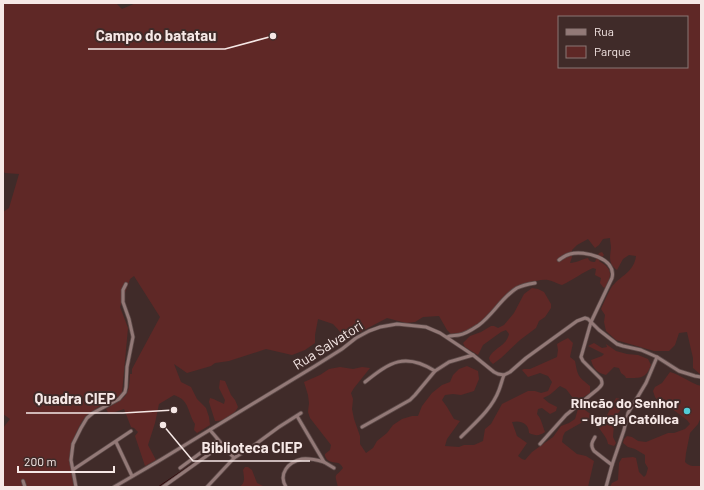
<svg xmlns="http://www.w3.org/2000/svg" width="704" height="490" viewBox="0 0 704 490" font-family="Barlow,sans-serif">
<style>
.green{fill:#5f2826;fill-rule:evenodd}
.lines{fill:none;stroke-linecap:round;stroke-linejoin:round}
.stream{stroke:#310406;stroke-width:1}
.minor-casing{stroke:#5c4a48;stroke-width:4.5}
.minor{stroke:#937977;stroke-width:3}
.poi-dot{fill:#52cbd7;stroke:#402b29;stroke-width:1.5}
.labels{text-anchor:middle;stroke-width:4;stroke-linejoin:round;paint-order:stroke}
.street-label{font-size:14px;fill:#f6e8e6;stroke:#402b29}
.poi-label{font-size:14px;font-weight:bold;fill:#f6e8e6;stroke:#402b29;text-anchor:end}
.leader{fill:none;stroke:#f6e8e6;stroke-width:1.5}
.callout-dot{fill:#f6e8e6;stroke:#402b29;stroke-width:1.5}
.callout-label{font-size:15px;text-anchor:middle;font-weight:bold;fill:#f6e8e6;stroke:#402b29;stroke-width:4;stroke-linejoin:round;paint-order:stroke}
</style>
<rect width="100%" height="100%" fill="#402b29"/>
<g class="green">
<path d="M 3,3 L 116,3 L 122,9 L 136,3 L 701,3 L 701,375 L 693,368 L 693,358 L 687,332 L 679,333 L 675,345 L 669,351 L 654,351 L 616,340 L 606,331 L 604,322 L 605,315 L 601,309 C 604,302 607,295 611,288 C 619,276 634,273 636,256 L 629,255 L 623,259 L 617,270 C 608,264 610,257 611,248 C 611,245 610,241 610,238 L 603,239 L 599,245 L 595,248 L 588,239 L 577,245 L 572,250 L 572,257 L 570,263 C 576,263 582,259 588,258 C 589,261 591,262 595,262 L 599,253 L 602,252 L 604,255 L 599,261 C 613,269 612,275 605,288 L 603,287 L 600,283 L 601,278 L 595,275 L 596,269 L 593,268 C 583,272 573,280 562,285 C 558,284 553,281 548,280 C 536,278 511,289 503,298 C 496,305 491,315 482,321 C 473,328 464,333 452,335 L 447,330 L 439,316 L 423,317 L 415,322 L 406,323 L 387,318 L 347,339 L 333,324 L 318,319 L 315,335 L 315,343 L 305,350 L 292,355 L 266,349 L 229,361 L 215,363 L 211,366 L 187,373 L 174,364 L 181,382 L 191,387 L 197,399 L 206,408 L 209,417 L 210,425 L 197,433 L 194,430 L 195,424 C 190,417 189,406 183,400 C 181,398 177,396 174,395 L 159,404 L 155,423 L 148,445 L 156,460 L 145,466 L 135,436 L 138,432 L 134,428 L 131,427 L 124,409 L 109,414 L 106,409 C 126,397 129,398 130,374 L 132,374 L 132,369 L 160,317 L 134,276 L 130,279 L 120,307 L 128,328 L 123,382 L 122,393 L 120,396 C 110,402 96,407 87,415 C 80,421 69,447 70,457 C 70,467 74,477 75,487 L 3,487 L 3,428 L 10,419 L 3,414 L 3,212 L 9,208 L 19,174 L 5,173 L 3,171 ZM 559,17 L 687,17 L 687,67 L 559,67 Z"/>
<path d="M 532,288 L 538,289 L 544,292 L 551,304 L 551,308 L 545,317 L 539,321 L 536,328 L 520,340 L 501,358 L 493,364 L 490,361 L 489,358 C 494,347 506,347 509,334 L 506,330 L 501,332 L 483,345 L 478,355 L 465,347 L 463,343 L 470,336 L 481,332 L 491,326 L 494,326 L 498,328 L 504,325 L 514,313 L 524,294 Z"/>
<path d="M 568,338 L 573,343 L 570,357 L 575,361 C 578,377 578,376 590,386 L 590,393 L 582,398 L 573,398 L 566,389 L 560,386 C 557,388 556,390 553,392 C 550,395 547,396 543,398 L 549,403 L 557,407 L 556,411 L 550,414 L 542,408 L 538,409 L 537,414 C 542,420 542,425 545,432 C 539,436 536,436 529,433 C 529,423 520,420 512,422 L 517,436 L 527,443 L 518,456 L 522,459 L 525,460 L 532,452 L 553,437 L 561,426 L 569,423 L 575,419 L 578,409 L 583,408 C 589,414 596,418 605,419 L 616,398 L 621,399 L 624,402 L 622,408 L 616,416 L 614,423 L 613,437 L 616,443 L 614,446 L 608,444 C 607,436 599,430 596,423 L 588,419 L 565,432 L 563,436 L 562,442 L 577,454 L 586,456 L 594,461 L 588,487 L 338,487 C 334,472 335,478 343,468 C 339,460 335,464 329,461 C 327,460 326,458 325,456 L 325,454 L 330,450 L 331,445 L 310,418 L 308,412 L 309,403 L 308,395 L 304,382 L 320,375 L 329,369 L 340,367 L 353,369 L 362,367 L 370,368 L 354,388 L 351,393 L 353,399 L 352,409 L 354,419 L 360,436 L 360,444 L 366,453 L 373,448 L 377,441 L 387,433 L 393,425 L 402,419 L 412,416 L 418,416 L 422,406 L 432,393 L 442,385 L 450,382 L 453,375 L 459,369 L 467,366 L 478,371 L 479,379 L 474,391 L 461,395 L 453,394 L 445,395 L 442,400 L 447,407 L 454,419 L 460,421 L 447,439 L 445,446 L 459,447 L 464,445 L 474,445 L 483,441 L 485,429 L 491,424 L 502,404 L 528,391 L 535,391 L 541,393 L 548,391 L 552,382 L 548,376 L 540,373 L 528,377 L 522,370 L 524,369 L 530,369 L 557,357 L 558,350 L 557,344 L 562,341 Z"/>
<path d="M 594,343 L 602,348 L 607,347 L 606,344 L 616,351 L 627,354 L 638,355 L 648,359 L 651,365 C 646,379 640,378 626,378 L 625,376 L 621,373 L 619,368 L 614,367 L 606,375 C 597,373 593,368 591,360 L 602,356 L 604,354 L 588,346 Z"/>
<path d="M 670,372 C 681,375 690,383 701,386 L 701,417 L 698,424 L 690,433 L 686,453 L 685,462 C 690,467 694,466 701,466 L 701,487 L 610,487 L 612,483 L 618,480 L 619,463 L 622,458 L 633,457 L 636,458 L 639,472 L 644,477 L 646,475 L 648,468 L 645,463 L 645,455 L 635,449 L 628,447 L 623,443 L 624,439 L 627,436 L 632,437 L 638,441 L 646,442 L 668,433 L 674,433 L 685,429 L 690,424 L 687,420 L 671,408 L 659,402 L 655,397 L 653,391 L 655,387 L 662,383 Z"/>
<path d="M 220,380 L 225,381 L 231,395 L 235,400 L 238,407 C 235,414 223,422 215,421 L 209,402 L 210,398 C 215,399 219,402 224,404 L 225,400 L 219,388 Z"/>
<path d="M 245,467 L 248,467 L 252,470 L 257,483 L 265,487 L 239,487 C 246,483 244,477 243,470 Z"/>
</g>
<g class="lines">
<polyline class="stream" points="158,487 195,462 214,448"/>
<defs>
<g id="minor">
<path d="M 447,337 C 451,335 455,336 459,335 C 466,334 473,329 479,325 C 493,315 502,297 517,288 C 523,285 529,284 535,283"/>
<path d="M 365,382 C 390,362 405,352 435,371"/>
<polyline points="297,416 324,462 334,468"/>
<polyline points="362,427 410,400 415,395 435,371 449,362 473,355"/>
<polyline points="210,430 234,458"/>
<path d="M 461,437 C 475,423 492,409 499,390 C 501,385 502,380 504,375"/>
<path d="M 595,437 C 592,442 590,445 594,451 L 612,465"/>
<polyline points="116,442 132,476"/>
<path d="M 540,444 L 566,415 L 598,389 C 602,385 603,384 601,379 L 583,361 L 581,357 L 591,322 L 612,278 C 617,258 584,250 570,254 C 565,255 562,258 559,260"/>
<polyline points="180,468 218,440"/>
<polyline points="74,469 131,431"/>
<polyline points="23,481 25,487"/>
<polyline points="76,487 71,460 73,444 81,428 87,418 93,413 119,399 125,392 126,387 127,367 133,337 129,319 123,302 123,290 126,284"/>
<polyline points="114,487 157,462 315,366 342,349 356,338 369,331 380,327 397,324 426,327 440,333 473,355 494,372 498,374 504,375 510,372 526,358 577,321 585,318 588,319 599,330 617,344 623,346 641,350 657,357 679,371 695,376 701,377"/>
<polyline points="163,487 222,445"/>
<polyline points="207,487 234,458 253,446 279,427 301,413"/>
<path d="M 286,487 C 278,474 288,462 302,459 C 309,458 317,460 324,462"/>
<polyline points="606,487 612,465 624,430 628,413 646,383 657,357"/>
</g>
</defs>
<use href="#minor" class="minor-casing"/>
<use href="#minor" class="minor"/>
</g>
<circle class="poi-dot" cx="687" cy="411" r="4"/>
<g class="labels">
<g class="street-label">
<text transform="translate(328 345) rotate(-32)" y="5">Rua Salvatori</text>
</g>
<g class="poi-label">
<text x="679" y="408">Rincão do Senhor<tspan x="679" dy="16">- Igreja Católica</tspan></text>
</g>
</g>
<path class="leader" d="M273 36L225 49H88M174 410L123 413H26M163 425L193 461H310"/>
<g class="callout-dot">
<circle cx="273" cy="36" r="4"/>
<circle cx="174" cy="410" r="4"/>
<circle cx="163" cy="425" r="4"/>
</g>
<g class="callout-label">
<text x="156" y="41">Campo do batatau</text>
<text x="75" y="404">Quadra CIEP</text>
<text x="252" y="453">Biblioteca CIEP</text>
</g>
<rect width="704" height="490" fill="none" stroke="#f6e8e6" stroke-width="8"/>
<rect x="558" y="16" width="130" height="52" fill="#402b29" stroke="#897775"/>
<rect x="566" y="29" width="20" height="6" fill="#937977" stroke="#897775"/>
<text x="594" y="36" font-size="12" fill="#f6e8e6">Rua</text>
<rect x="566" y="46" width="20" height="12" fill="#5f2826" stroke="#897775"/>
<text x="594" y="56" font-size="12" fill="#f6e8e6">Parque</text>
<path d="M18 466v6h96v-6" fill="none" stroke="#f6e8e6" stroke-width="2"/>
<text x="24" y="466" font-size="12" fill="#f6e8e6" stroke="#402b29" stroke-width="3" paint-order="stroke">200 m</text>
</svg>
